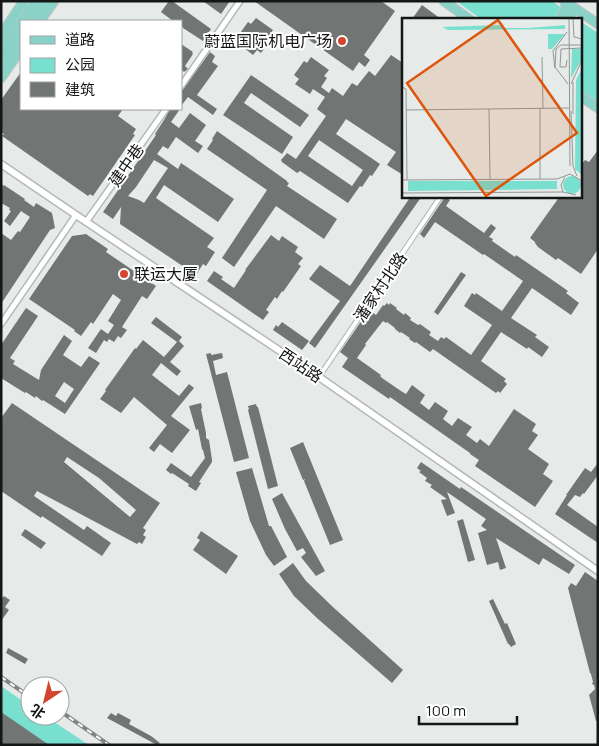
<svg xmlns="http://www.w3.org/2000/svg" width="599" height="746" viewBox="0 0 599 746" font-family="Manrope,'Noto Sans SC',sans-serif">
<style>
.green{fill:#79e0cf}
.building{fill:#717574;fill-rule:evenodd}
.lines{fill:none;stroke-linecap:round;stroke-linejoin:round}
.pedestrian-casing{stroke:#b4b8b7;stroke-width:6}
.minor-casing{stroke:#b4b8b7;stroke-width:8}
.tertiary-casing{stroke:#b4b8b7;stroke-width:9}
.primary-casing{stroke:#c7c7c7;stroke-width:11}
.pedestrian{stroke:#fff;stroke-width:4}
.minor{stroke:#fff;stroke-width:5}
.tertiary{stroke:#fff;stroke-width:6}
.primary{stroke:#8ad1c7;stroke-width:9}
.rail-casing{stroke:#828585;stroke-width:4}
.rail{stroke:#fff;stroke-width:2;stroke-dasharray:5.5;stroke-linecap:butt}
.poi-dot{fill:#d24630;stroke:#fff;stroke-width:2}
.labels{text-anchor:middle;stroke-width:4;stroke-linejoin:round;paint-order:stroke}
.poi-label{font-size:16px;fill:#151616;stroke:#fff;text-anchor:end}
.street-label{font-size:16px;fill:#151616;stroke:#fff}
.inset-road{fill:none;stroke:#929695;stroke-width:1}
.view{fill:#dd560c;fill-opacity:0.15;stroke:#dd560c;stroke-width:2.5}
.inset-edge{fill:none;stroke:#151616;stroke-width:2.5}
</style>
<rect width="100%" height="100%" fill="#e6ebea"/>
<g class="green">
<polygon points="456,1 552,1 577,19 481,19"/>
<polygon points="580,21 598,33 598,103 580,91"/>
<polygon points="1,686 30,706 30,716 45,716 89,745 48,745 1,714"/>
</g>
<g class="building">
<polygon points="169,1 172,1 211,29 203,41 183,28 183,27 181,26 181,21 173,21 161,12"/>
<polygon points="203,1 230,1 221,14"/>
<polygon points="254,1 381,1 395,11 364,55 370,60 365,67 359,62 353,71"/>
<polygon points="422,5 441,19 412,19"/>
<polygon points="256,18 273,30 269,36 272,38 261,53 257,50 253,55 239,44 242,39 238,36 248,22 251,24"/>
<polygon points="181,44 193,52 192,53 193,54 185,66 188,69 184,72 182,70 181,71"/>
<polygon points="210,52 215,56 212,62 218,66 197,95 217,109 213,115 188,97 181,106 181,92"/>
<path d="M 391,55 L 403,63 L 403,175 L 387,165 L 396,152 L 346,119 L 336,134 L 380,164 L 372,176 L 370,175 L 362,187 L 360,186 L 348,203 L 300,171 L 297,173 L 282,162 L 281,160 L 287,153 L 296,159 L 326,116 L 317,109 L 325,97 L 313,89 L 310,94 L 295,84 L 299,79 L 294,75 L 304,61 L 307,63 L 311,57 L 329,70 L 324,76 L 327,78 L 321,87 L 329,93 L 332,88 L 343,96 L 352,83 L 357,86 L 369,71 L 375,76 ZM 319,140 L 363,170 L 352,186 L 308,156 Z"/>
<polygon points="21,72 21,109 123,109 118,116 136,129 133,134 135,135 93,196 90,194 88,196 2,136 4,134 1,132 1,100"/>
<polygon points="251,75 309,115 300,127 251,93 244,103 293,137 282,154 223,115"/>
<path d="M 170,109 L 180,109 L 171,122 L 179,128 L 190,113 L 206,125 L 195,141 L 203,146 L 198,153 L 176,137 L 168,149 L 163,146 L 157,154 L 178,169 L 181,163 L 234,199 L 218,222 L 164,185 L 156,198 L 214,238 L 207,247 L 215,252 L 206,266 L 203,264 L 196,275 L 120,224 L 121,207 L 113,219 L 103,212 L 156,135 L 155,134 L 164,120 ZM 154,160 L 168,168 L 144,203 L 139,200 L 128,196 L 136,187 Z"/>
<polygon points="217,131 287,181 287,182 289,183 287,186 337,219 324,239 276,206 234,267 222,258 267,190 207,149 213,140 212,139"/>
<polygon points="598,150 598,249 581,274 558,258 556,260 538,247 535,243 535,242 530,238 560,196 580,196 580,167 585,160 589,162"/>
<polygon points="1,184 4,186 4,185 25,199 24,200 34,207 36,203 52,213 55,228 50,230 1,304 1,233 11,240 18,231 20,232 30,217 21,211 10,226 4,221 11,211 9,210 10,208 1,203"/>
<polygon points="411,196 422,196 315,348 309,343 340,301 309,279 320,265 350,286"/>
<polygon points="445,197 450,200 446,206 484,233 491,224 496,228 489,237 493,239 492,241 515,257 516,255 561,286 568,291 566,293 579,303 571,315 532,288 511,318 537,335 535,337 549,347 542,357 528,347 527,349 501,332 481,361 506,379 504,381 507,384 500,393 498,391 496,393 433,349 430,352 416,342 415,343 409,339 410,338 401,332 400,333 395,329 395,328 387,322 386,323 383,321 365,344 366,345 357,358 381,375 380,376 382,378 401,391 406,394 412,385 425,395 420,403 429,410 435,402 448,411 443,419 452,426 458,418 472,427 466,435 477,443 480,439 489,446 514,409 536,424 532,431 538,435 528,449 549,464 543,474 553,481 535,507 475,466 479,460 470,454 470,453 390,397 389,399 342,367 348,358 340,352 369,310 376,315 383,305 384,306 387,303 389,305 390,303 397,308 396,309 404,315 405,313 411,318 410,320 418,325 420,324 431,332 429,335 438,341 441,337 444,339 446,337 471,355 492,325 464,306 472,293 475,295 476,293 502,311 523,281 484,254 483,255 435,222 424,238 420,234"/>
<polygon points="86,234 108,249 106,252 156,286 147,299 142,296 122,327 127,330 121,338 118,336 114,342 109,339 107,342 104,340 96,353 88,348 101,329 108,334 114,325 108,321 121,300 113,294 93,324 91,322 81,336 74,331 75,330 29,299 72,236"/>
<polygon points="271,235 279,241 282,236 298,247 295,252 303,258 298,264 301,266 283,292 282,291 277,299 275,297 266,310 269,312 263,320 207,281 214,271 223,277 221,279 234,288 246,270 245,270"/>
<polygon points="461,272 466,275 438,315 434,312"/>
<path d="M 26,308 L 38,316 L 10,358 L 15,361 L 13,364 L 39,380 L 41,370 L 64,335 L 72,341 L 63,355 L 81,367 L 89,356 L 100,363 L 65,414 L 43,400 L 42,401 L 36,396 L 35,398 L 26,392 L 25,393 L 1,378 L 1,345 ZM 64,382 L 74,389 L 65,403 L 55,396 Z"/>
<polygon points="156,317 182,337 179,341 184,346 170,362 181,371 177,376 161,363 152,375 179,396 189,384 194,388 171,416 190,430 172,453 160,444 154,452 149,448 167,425 134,397 121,413 100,399 106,391 105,390 135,348 136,349 143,340 164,357 177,342 151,323"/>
<polygon points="282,322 309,341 302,350 273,330 276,325 278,327"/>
<polygon points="211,353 211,355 222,353 223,358 213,361 216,375 227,372 249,458 234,462 206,354"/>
<path d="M 12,403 L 160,503 L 143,528 L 146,530 L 143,535 L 146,537 L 142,544 L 139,542 L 137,544 L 37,491 L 34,496 L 84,530 L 87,526 L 111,543 L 102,556 L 42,516 L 41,518 L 1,491 L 1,418 ZM 67,457 L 99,478 L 136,510 L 130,517 L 64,462 Z"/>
<polygon points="201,403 202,408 201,409 206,433 206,438 209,440 212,460 212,462 199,482 201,483 196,491 188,486 189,484 172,473 171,474 166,470 171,463 191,477 205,458 203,450 202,449 198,429 196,430 189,406"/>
<polygon points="256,404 257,407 258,407 278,486 268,489 248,410 249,409 248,406"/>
<polygon points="303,442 343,540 330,545 304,481 305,479 303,480 290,448"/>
<polygon points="421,462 460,489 461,487 575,565 569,574 543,558 539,565 496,538 506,568 500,570 498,562 487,565 478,533 487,530 481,526 486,519 447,492 455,513 447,516 441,500 447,499 430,487 432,485 425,481 427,478 419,472 421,471 417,468"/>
<polygon points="598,463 598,475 584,494 583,493 580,497 575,495 567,505 598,527 598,543 555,514 567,495 566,495 585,468 591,472"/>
<polygon points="252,468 269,526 271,526 287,557 274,566 266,555 250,521 236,472"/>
<polygon points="282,493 325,571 316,576 301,557 306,553 303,548 297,551 285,529 272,499"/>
<polygon points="463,519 475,560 468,562 457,521"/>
<polygon points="25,529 46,543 41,549 21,535"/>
<polygon points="201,531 238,556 226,574 193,550 200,540 197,538"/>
<polygon points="293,563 306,581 334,608 403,670 392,683 318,619 294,596 279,574"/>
<polygon points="585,572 598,581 598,721 596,721 589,695 595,689 594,685 592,684 593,682 591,674 590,673 568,588 571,583 576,586"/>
<polygon points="4,596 10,600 5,607 9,610 1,621 1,599"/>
<polygon points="493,599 505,624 507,623 516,644 511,647 509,644 508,644 489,601"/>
<polygon points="8,648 28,659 25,664 6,653"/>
<polygon points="1,712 23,727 49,745 1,745"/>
<polygon points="111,713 116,716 118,713 131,720 129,724 151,736 160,743 157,745 107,718"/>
</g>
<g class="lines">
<defs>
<polyline id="pedestrian" points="319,377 441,196"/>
<g id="minor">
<polyline points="181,86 240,1"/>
<polyline points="86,222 166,109"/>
<polyline points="1,324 76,215"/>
</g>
<polyline id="tertiary" points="1,164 76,215 319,377 598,571"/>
<g id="primary">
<polyline points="444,1 469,19"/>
<polyline points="564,1 598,24"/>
<polyline points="560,19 565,10 566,2"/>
<polyline points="567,19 573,11 577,10"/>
<polyline points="22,21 36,1"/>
<polyline points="30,21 44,1"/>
<polyline points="40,21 54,1"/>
<polyline points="1,35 24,1"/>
<polyline points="1,51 21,22"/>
<polyline points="1,64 21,34"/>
<polyline points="1,78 21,49"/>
<polyline points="580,96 598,108"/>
</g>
</defs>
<use href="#pedestrian" class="pedestrian-casing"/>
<use href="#minor" class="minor-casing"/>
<use href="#tertiary" class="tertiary-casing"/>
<use href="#primary" class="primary-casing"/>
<use href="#pedestrian" class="pedestrian"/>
<use href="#minor" class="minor"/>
<use href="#tertiary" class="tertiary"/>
<use href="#primary" class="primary"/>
<defs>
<g id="rail">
<polyline points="1,677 30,697"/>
<polyline points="60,711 109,745"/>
</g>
</defs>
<use href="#rail" class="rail-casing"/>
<use href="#rail" class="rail"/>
</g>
<g class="poi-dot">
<circle cx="342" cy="41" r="5"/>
<circle cx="124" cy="274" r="5"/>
</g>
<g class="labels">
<g class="poi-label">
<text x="332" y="47">蔚蓝国际机电广场</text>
<text x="134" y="280" text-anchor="start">联运大厦</text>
</g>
<g class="street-label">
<text transform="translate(126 165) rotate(-55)" y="6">建中巷</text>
<text transform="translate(380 287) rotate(-56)" y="6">潘家村北路</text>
<text transform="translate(301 365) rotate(34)" y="6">西站路</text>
</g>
</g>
<g transform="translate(402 18)">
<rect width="180" height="180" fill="#e6ebea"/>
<path d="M 101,7 L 102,10 L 126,10 L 163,7 L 163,11 L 46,12 L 40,9 ZM 146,16 L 163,16 L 150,31 L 146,31 ZM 170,31 L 180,31 L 180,41 L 169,60 ZM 180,50 L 180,157 L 173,151 L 174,62 ZM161 167a9 9 0 1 1 18 0a9 9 0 1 1-18 0ZM 6,163 L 155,163 L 155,171 L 6,173 Z" fill="#79e0cf"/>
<path class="inset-road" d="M 119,0 L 147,0M 167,0 L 168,148M 171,0 L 172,19 L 180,21M 140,39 L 141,90M 165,42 L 164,49 L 158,49 L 159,31 L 180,30M 153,50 L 151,33 L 165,14M 166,66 L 153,49 L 154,31 L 159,27 L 180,27M 169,66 L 180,42M 0,69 L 4,71 L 5,162M 138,90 L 138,161M 87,91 L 88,161M 4,92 L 167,90M 169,93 L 171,148 L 175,158M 171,96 L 171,64M 163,159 L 159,167 L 161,174 L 174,177M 0,162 L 155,161 L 168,156 L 180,163M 0,175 L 161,174"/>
<path class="view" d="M 96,2 L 175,115 L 84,178 L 5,65 Z"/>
<rect width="180" height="180" class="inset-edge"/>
</g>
<rect width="599" height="746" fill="none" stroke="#151616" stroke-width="5"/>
<rect x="20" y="20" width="162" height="90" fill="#ffffff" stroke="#a1a2a2"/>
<rect x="30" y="36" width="25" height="8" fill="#8ad1c7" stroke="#a1a2a2"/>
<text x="65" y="45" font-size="15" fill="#151616">道路</text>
<rect x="30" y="58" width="25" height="15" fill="#79e0cf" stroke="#a1a2a2"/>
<text x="65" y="70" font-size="15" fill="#151616">公园</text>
<rect x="30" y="82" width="25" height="15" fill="#717574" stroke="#a1a2a2"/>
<text x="65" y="95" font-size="15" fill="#151616">建筑</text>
<g transform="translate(45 701) rotate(215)"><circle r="24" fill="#ffffff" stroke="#a1a2a2"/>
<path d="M0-4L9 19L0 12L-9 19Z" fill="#d24630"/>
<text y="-8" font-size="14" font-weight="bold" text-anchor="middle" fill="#151616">北</text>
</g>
<path d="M419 716v8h98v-8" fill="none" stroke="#151616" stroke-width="2.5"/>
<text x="426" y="716" font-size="15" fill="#151616" stroke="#ffffff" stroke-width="4" paint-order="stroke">100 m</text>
</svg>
